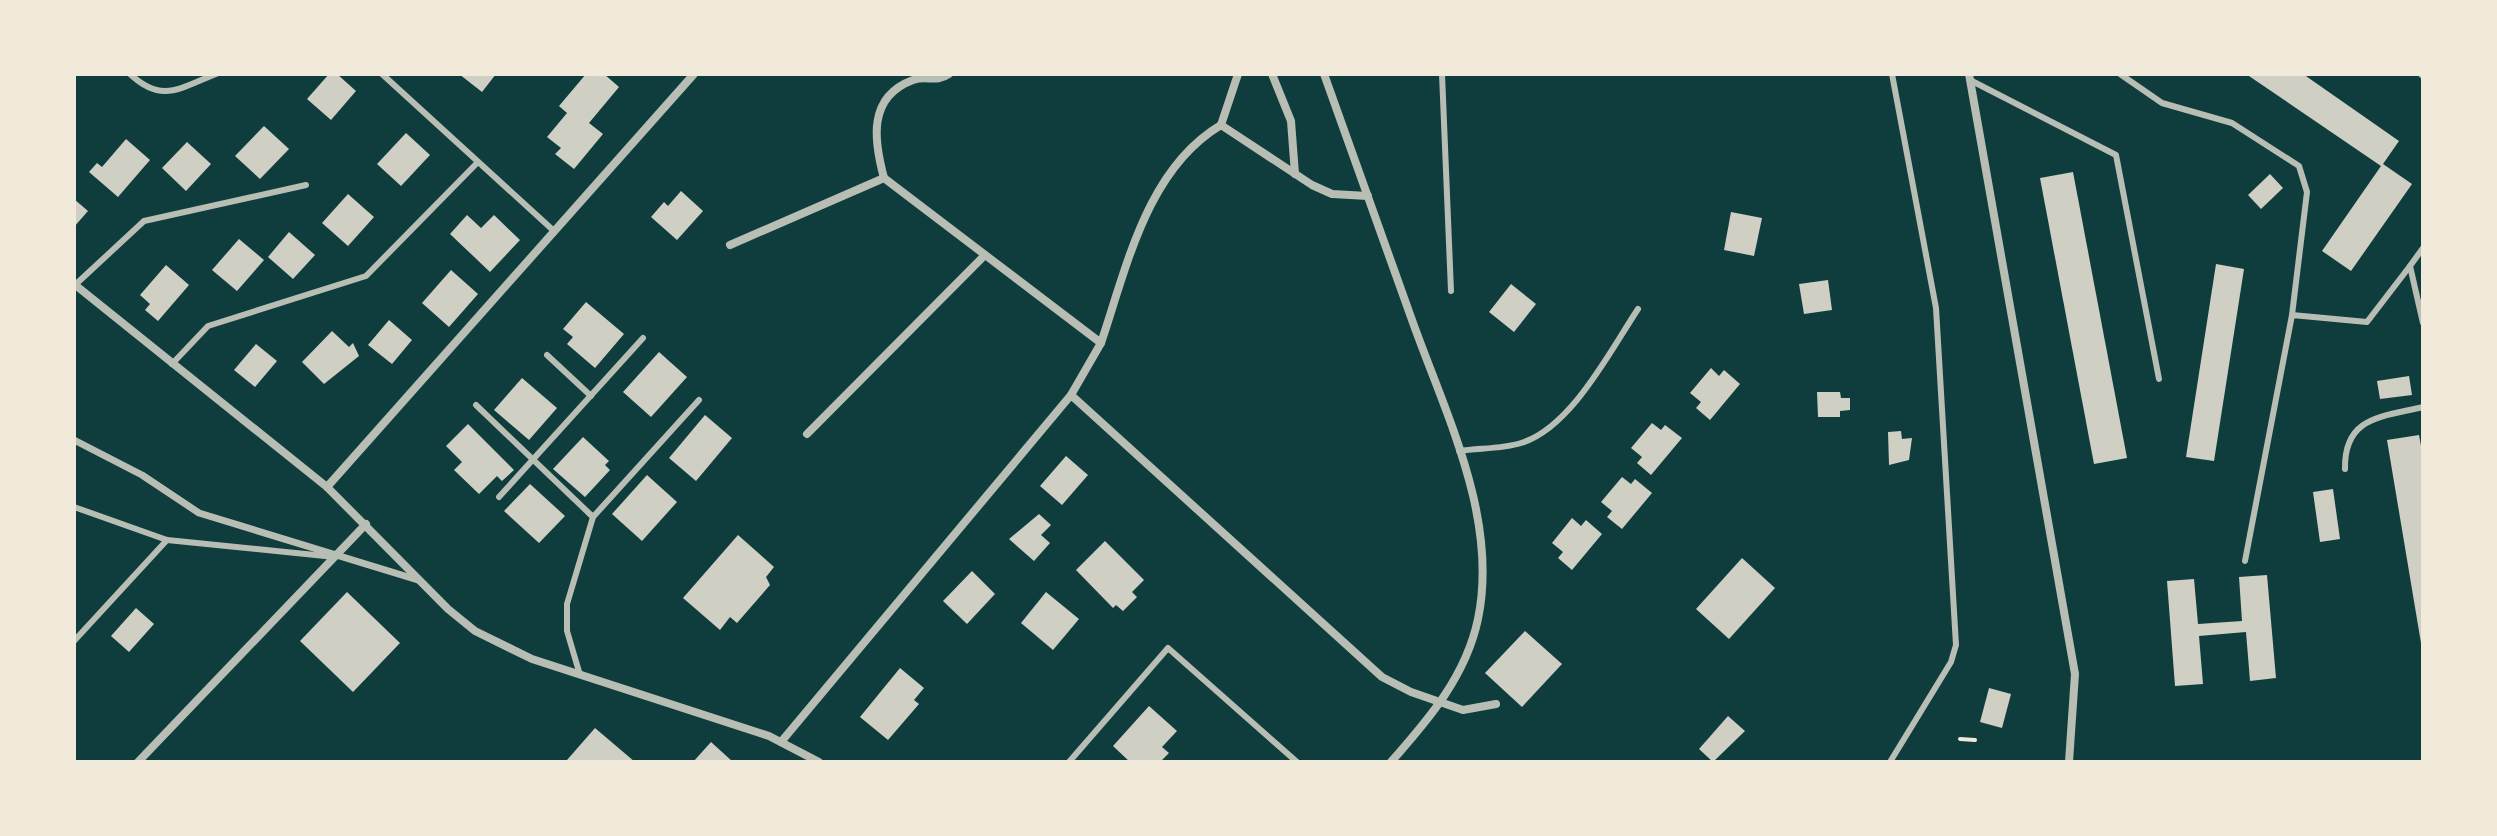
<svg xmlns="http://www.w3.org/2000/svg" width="2497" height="836" viewBox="0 0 2497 836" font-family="Commissioner,sans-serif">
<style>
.building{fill:#cfcfc3}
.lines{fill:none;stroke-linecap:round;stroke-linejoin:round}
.path{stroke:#f1e9da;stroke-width:4}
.service{stroke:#b8beb3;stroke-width:6}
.pedestrian{stroke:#b8beb3;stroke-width:7}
.minor{stroke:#b8beb3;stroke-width:8}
</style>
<rect width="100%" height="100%" fill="#0f3d3e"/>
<g class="building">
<polygon points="329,74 337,74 356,91 331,120 307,99"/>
<polygon points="459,74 496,74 482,92"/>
<polygon points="586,74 604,74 619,87 589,123 603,134 574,169 555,154 561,148 547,137 567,113 559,106"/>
<polygon points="2246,74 2303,74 2399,141 2383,164 2412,184 2351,271 2322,251 2381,166"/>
<polygon points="264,126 289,149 260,179 235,156"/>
<polygon points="406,133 430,155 401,186 377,164"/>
<polygon points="126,139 150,160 118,197 89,172 97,163 102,167"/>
<polygon points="187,142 211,164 186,191 162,168"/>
<polygon points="2073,172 2127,458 2094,464 2040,178"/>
<polygon points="2270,174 2283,188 2261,209 2248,195"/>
<polygon points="681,191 703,211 677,240 651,217 664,202 668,206"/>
<polygon points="348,194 374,217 348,246 322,223"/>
<polygon points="74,199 88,211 74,227"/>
<polygon points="1731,212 1762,218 1754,256 1724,250"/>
<polygon points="467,215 481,228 494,215 520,240 490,272 450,234"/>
<polygon points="289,232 315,255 293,279 268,257"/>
<polygon points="239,239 264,260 237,291 212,270"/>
<polygon points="2216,264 2244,269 2214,461 2186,457"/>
<polygon points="166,265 189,285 158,321 145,310 150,304 140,295"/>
<polygon points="451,270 478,294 449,327 422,303"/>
<polygon points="1828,280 1832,310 1804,314 1799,284"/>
<polygon points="1511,284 1536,304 1514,332 1489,312"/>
<polygon points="586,302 624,334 595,368 567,344 573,337 563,329"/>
<polygon points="389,320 412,340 392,364 368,345"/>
<polygon points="332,331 349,347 353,343 359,356 324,384 302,362"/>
<polygon points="256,344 277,361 255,387 234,370"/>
<polygon points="659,352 687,377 651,417 623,392"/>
<polygon points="1711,368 1719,376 1724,370 1740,384 1710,420 1696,408 1701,402 1690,393"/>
<polygon points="2409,376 2412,395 2380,399 2377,381"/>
<polygon points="522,378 557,408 529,440 494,410"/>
<polygon points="1817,392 1840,392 1841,398 1850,398 1850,410 1840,411 1840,417 1818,417"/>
<polygon points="705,415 732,438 696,481 669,458"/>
<polygon points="1652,423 1661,430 1665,425 1682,438 1651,475 1637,463 1642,457 1631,448"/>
<polygon points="468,424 514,470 502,481 497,476 479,494 454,470 462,462 446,446"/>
<polygon points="1901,431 1902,439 1912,438 1909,460 1889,465 1888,432"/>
<polygon points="2419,435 2423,456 2421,643 2387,440"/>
<polygon points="583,437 609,461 605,465 610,470 585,497 553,469"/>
<polygon points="1066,456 1088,475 1062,505 1040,486"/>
<polygon points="647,475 677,502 642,541 612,514"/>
<polygon points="1622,477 1631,484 1635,479 1652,493 1622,529 1607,517 1612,511 1601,502"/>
<polygon points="530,484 565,516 539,543 504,511"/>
<polygon points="2333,489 2340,539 2320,542 2313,492"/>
<polygon points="1039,514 1051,525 1041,535 1050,543 1034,561 1009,539"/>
<polygon points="1572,518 1581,526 1586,520 1602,534 1572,570 1558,558 1563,552 1552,543"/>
<polygon points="738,535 774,567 766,577 770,585 737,623 730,617 720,630 683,598"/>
<polygon points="1105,541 1144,580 1132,592 1137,597 1123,611 1116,605 1113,608 1076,570"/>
<polygon points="1742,558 1775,588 1729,639 1696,609"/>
<polygon points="972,571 995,594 967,624 943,601"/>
<polygon points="2267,575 2276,678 2250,681 2246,632 2199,636 2203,684 2175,686 2167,581 2194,579 2198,624 2242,621 2239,577"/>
<polygon points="347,592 400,643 353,692 300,641"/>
<polygon points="1046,592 1079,619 1053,650 1021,623"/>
<polygon points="136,608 154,624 129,652 111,636"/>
<polygon points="1525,631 1562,664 1522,707 1485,673"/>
<polygon points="900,668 924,688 914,700 919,704 888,740 860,717"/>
<polygon points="1989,688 2011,694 2002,728 1980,722"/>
<polygon points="1149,706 1177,731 1162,747 1169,753 1160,762 1130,762 1113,746"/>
<polygon points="1728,716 1745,731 1713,762 1699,749"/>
<polygon points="595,728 635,762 570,762 567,760"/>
<polygon points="711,742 733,762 693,762"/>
</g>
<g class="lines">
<polyline class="path" points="1960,739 1975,740"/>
<g class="service">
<path d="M 130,74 C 162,104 180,88 216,74"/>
<polyline points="382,74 554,231"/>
<polyline points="1442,74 1451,291"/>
<polyline points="2120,74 2162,103 2232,123 2299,166 2307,192 2292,315"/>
<polyline points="1970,80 2116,155 2159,379"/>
<polyline points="2423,248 2410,266 2423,323"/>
<polyline points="75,285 144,221 306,185"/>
<polyline points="547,355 591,396"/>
<polyline points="172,364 208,326 366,276 478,162"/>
<polyline points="476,405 593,517"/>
<path d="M 1459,451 C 1479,448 1502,449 1521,443 C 1571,428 1610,351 1638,309"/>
<path d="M 2345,469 C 2344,417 2381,417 2423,407"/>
<polyline points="499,497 643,338"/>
<polyline points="74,507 167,540 335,557"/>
<polyline points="2245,561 2292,315 2367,322 2410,266"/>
<polyline points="74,641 167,540"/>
<polyline points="580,675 567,631 567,604 593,517 699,400"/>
<polyline points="1069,762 1168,648 1297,762"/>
<polyline points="1890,762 1951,662 1956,645 1936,308 1892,74"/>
</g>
<polyline class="pedestrian" points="74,440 142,475 199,513 418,580"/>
<g class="minor">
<polyline points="1272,74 1291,121 1295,174"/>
<path d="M 1324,74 C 1354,156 1383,238 1412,320 C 1445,413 1499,518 1478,619 C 1466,676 1429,719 1391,762"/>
<polyline points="1969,74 2075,674 2069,762"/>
<polyline points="2422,74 2423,75"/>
<polyline points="1221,125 1238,74"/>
<path d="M 884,178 C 874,141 867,97 913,80 C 927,75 936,83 949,74"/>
<path d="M 730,245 L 884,178 L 1101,343 C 1127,266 1147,169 1221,125 L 1312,185 L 1332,194 L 1368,196"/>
<polyline points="74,284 327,487 448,609 475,631 532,659 769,736 819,762"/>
<polyline points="1071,395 1101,343"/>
<polyline points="807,434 985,255"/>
<polyline points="327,487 694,74"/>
<polyline points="781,742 1071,395 1382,677 1411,692 1463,710 1496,704"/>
<polyline points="138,762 366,524"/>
</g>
</g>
<rect width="2497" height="836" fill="none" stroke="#f1e9da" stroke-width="152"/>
</svg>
